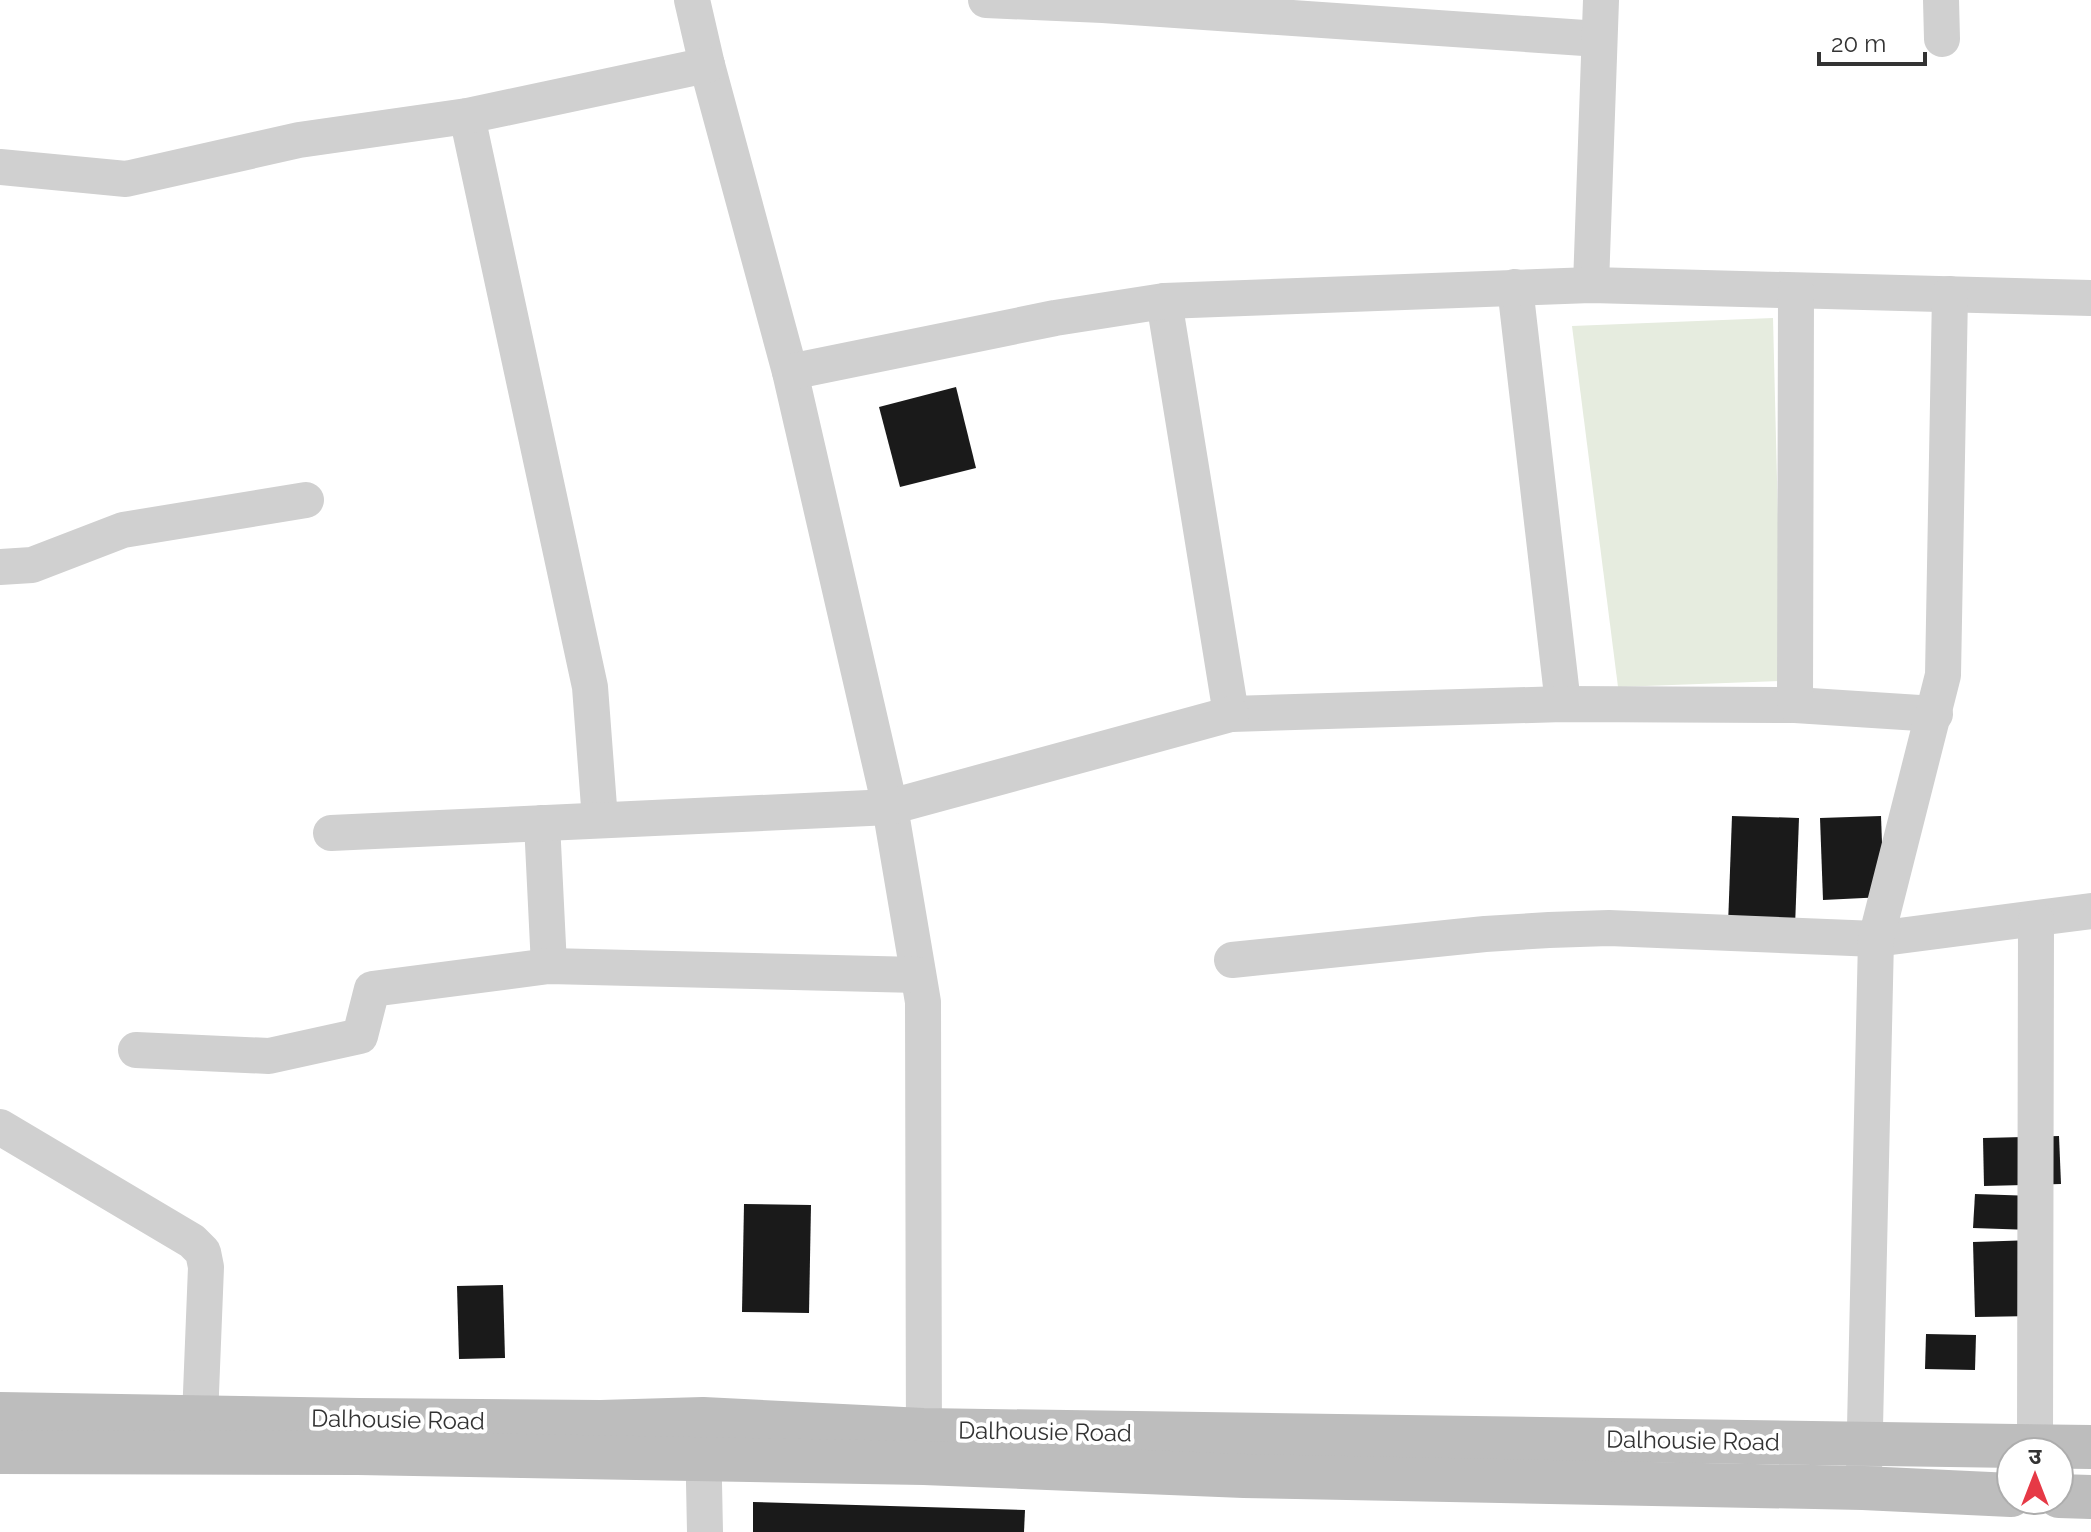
<svg xmlns="http://www.w3.org/2000/svg" width="2091" height="1532" viewBox="0 0 2091 1532" font-family="Raleway,'Noto Sans Devanagari',sans-serif">
<style>
.green{fill:#e6ecdf}
.building{fill:#1a1a1a}
.lines{fill:none;stroke-linecap:round;stroke-linejoin:round}
.street{stroke:#d0d0d0;stroke-width:36}
.secondary{stroke:#bdbdbd;stroke-width:44}
.labels{text-anchor:middle;stroke-width:8;stroke-linejoin:round;paint-order:stroke}
.street-label{font-size:24px;fill:#333;stroke:#fff}
</style>
<rect width="100%" height="100%" fill="#fff"/>
<polygon class="green" points="1773,318 1782,681 1618,687 1572,326"/>
<g class="building">
<polygon points="956,387 976,468 900,487 879,407"/>
<polygon points="1732,816 1799,818 1795,927 1728,925"/>
<polygon points="1881,816 1884,897 1823,900 1820,818"/>
<polygon points="2059,1136 2061,1184 1984,1186 1983,1138"/>
<polygon points="1975,1194 2034,1196 2032,1230 1973,1228"/>
<polygon points="744,1204 811,1205 809,1313 742,1312"/>
<polygon points="2035,1240 2036,1316 1975,1317 1973,1242"/>
<polygon points="503,1285 505,1358 459,1359 457,1286"/>
<polygon points="1926,1334 1976,1335 1975,1370 1925,1369"/>
<polygon points="753,1502 1025,1510 1024,1532 753,1532"/>
</g>
<g class="lines">
<g class="street">
<polyline points="692,0 707,65 790,372 890,807 923,1002 924,1458"/>
<polyline points="986,0 1103,5 1599,39"/>
<polyline points="1941,0 1942,39"/>
<polyline points="467,116 590,687 600,820"/>
<polyline points="0,167 126,179 299,140 467,116 707,65"/>
<polyline points="1591,285 1601,0"/>
<polyline points="1515,287 1563,704"/>
<polyline points="1164,301 1231,714 1563,704 1795,705 1935,714"/>
<polyline points="790,372 1055,318 1164,301 1591,285 2091,298"/>
<polyline points="0,567 32,565 123,530 306,500"/>
<polyline points="1795,705 1796,291"/>
<polyline points="542,823 549,966"/>
<polyline points="331,833 890,807 1231,714"/>
<polyline points="1232,960 1485,934 1549,930 1609,928 1876,939 2091,911"/>
<polyline points="136,1050 269,1056 360,1036 372,989 549,966 918,975"/>
<polyline points="0,1127 192,1241 203,1252 206,1267 200,1418"/>
<polyline points="703,1433 705,1532"/>
<polyline points="2035,1446 2036,920"/>
<polyline points="1864,1472 1876,939 1943,675 1950,294"/>
</g>
<g class="secondary">
<polyline points="0,1414 359,1420 601,1422 703,1419 923,1430 2091,1447"/>
<polyline points="0,1452 358,1453 924,1463 1244,1476 1863,1488 2011,1495"/>
<polyline points="2059,1496 2091,1497"/>
</g>
</g>
<g class="labels">
<g class="street-label">
<text transform="translate(398 1420) rotate(1)" y="8">Dalhousie Road</text>
<text transform="translate(1045 1432) rotate(1)" y="8">Dalhousie Road</text>
<text transform="translate(1693 1441) rotate(1)" y="8">Dalhousie Road</text>
</g>
</g>
<g transform="translate(2035 1476)"><circle r="38" fill="#ffffff" stroke="#adadad" stroke-width="2"/>
<path d="M0-6L14 30L0 20L-14 30Z" fill="#e63946"/>
<text y="-12" font-size="22" font-weight="bold" text-anchor="middle" fill="#333333">उ</text>
</g>
<path d="M1819 52v12h106v-12" fill="none" stroke="#333333" stroke-width="4"/>
<text x="1831" y="52" font-size="24" fill="#333333" stroke="#ffffff" stroke-width="6" paint-order="stroke">20 m</text>
</svg>
